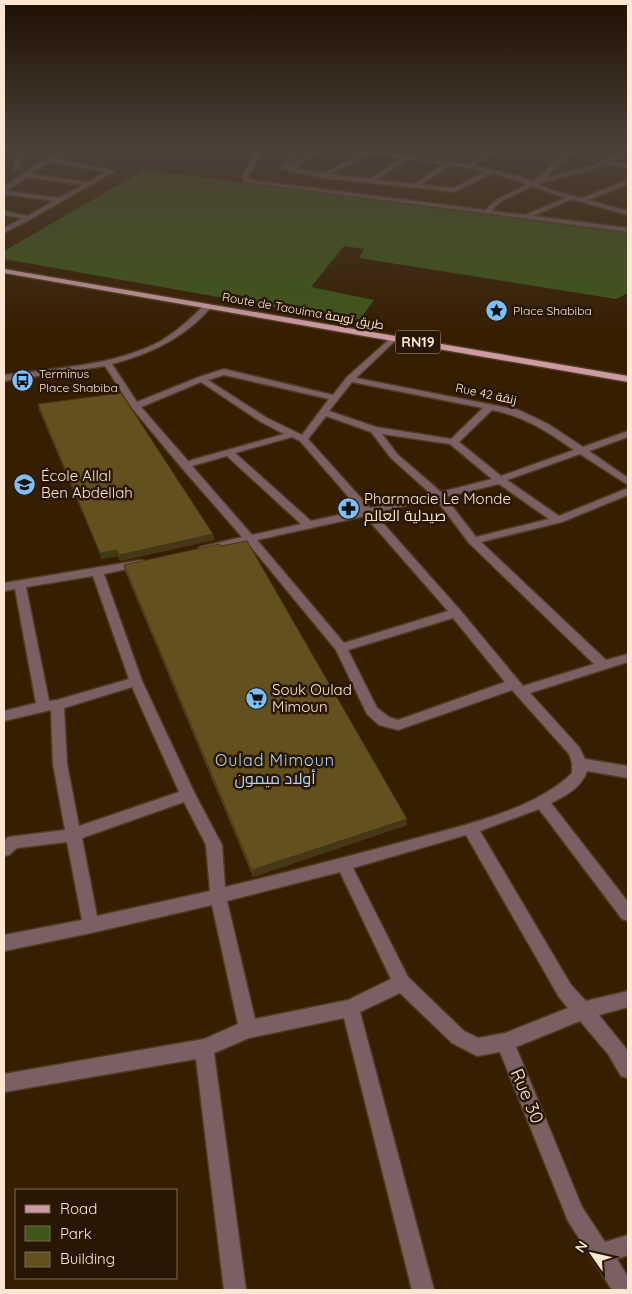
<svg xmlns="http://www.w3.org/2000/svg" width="632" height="1294" viewBox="0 0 632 1294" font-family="Quicksand,Cairo,sans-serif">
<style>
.green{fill:#3f5718}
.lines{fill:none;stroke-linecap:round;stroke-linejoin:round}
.street-casing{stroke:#513a1e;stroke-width:3}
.primary-casing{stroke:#513a1e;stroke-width:3}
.street{fill:#786063;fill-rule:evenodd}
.primary{fill:#cb9aa2;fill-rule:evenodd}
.wall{fill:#55451b}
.shaded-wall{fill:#453816}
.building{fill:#63501f;stroke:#453816}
.labels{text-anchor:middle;stroke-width:5;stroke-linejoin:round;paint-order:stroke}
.far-street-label{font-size:12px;fill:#fae6d2;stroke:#281704}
.far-poi-label{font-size:12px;fill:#fae6d2;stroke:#281704;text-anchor:start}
.shield{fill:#281704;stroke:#bba894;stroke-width:1}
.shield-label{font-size:14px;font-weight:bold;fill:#fae6d2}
.poi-label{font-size:15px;fill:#fae6d2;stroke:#281704;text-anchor:start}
.neighbourhood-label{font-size:16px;letter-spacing:1px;fill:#b0d3f5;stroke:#281704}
.near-street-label{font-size:18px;fill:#fae6d2;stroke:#281704}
</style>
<rect width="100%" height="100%" fill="#361e01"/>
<polygon class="green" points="144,170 628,231 628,293 616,299 359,258 364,249 344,246 311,287 374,300 358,322 4,259 4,251"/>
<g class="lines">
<defs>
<g id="street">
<polygon points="20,150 26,150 17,169 12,170"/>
<path d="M 67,150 L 75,150 L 55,159 L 115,171 L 31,219 L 4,233 L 4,228 L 22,218 L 4,215 L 4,211 L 27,216 L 54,201 L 4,194 L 4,187 L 42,161 ZM 49,162 L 107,172 L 88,182 L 30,174 ZM 26,177 L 83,185 L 59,198 L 7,191 Z"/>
<path d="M 257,150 L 263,150 L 248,177 L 249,180 L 485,210 L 496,200 L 528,184 L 492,173 L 455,192 L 324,178 L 281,169 L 292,150 L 298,150 L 288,167 L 316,150 L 323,150 L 293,169 L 325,173 L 362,153 L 353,150 C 391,150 427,163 464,164 C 477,164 486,150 500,150 L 473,165 L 521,177 L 532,182 C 548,173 560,150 580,150 L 558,164 L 546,178 L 589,167 L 622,152 L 624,155 L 611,161 L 628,165 L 628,169 L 606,163 L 593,169 L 537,184 L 553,191 L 582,198 L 628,180 L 628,184 L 588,200 L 628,211 L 628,215 L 572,199 L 533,216 L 628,228 L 628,232 L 245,182 L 242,177 ZM 369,153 L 402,158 L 370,179 L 331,174 ZM 408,159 L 443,164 L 415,184 L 377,180 ZM 449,165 L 486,171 L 454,188 L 421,185 ZM 532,186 L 565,198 L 525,215 L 491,211 L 500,202 Z"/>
<path d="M 205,304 L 212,306 C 186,337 151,354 112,364 L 137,402 L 199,377 L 224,369 L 333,395 L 347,377 L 393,336 L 396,336 L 396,340 L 356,378 L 519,410 L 548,424 L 583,447 L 628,431 L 628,437 L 589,451 L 628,478 L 628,485 L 580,454 L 507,480 L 559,516 L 628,488 L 628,495 L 562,522 L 481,542 L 606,660 L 628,654 L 628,662 L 530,693 L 579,747 L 585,759 L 628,766 L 628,778 L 587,771 C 582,787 566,796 551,803 L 628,902 L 628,921 L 622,919 L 539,809 L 480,831 L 571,985 L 586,1001 L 628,991 L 628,1007 L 599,1015 L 628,1051 L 628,1078 L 621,1076 L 608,1054 L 580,1021 L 516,1047 L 582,1207 L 605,1242 L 628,1235 L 628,1255 L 617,1259 L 628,1277 L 628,1290 L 612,1290 L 568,1221 L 500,1052 L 477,1056 L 452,1043 L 400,993 L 360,1012 L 434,1290 L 412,1290 L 344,1018 L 249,1038 L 214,1053 L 246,1290 L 224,1290 L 196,1059 L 4,1092 L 4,1074 L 204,1039 L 238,1024 L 212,905 L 91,933 L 4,951 L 4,935 L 82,920 L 67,842 L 17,848 L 9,855 L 4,856 L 4,841 L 8,837 L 65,830 L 53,764 L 51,710 L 4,721 L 4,711 L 36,703 L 15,589 L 4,591 L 4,583 L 141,560 L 145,561 L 147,563 L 145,565 L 104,574 L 142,681 L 195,794 L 222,845 L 225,887 C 288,872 350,856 413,839 C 463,825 535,810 572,773 L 572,763 L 569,754 L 512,690 L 398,730 L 379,725 L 367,714 L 336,650 L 247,542 L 204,552 L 200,551 L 198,549 L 200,547 L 242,537 L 181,467 L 132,408 L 105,366 L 4,381 L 4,375 C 57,368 113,366 161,341 C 177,331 192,318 205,304 ZM 224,375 L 329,399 L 302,435 L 267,418 L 208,380 ZM 201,382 L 261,422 L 284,434 L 188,461 L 141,407 ZM 352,382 L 483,408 L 451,439 L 376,427 L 329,411 ZM 492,410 C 524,416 548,432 574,450 L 501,476 L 459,442 ZM 326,416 L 371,432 L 391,458 L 431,494 L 370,508 L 308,439 ZM 382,434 L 450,444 L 492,479 L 441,492 L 397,454 ZM 292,437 L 300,441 L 360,510 L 311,521 L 235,453 ZM 227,456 L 301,524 L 252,535 L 192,466 ZM 499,484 L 549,519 L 476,537 L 445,497 ZM 436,499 L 469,543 L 594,664 L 523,686 L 460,610 L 374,513 ZM 365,516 L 448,611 L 344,643 L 257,540 ZM 93,576 L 129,679 L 57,700 L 49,701 L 26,587 ZM 453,618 L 505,682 L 398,720 L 389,717 L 377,708 L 348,650 ZM 132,687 L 179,792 L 79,826 L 67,764 L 64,708 ZM 184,802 L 206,845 L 210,891 L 97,916 L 82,838 ZM 466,835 L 559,997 L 568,1008 L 505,1033 L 478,1038 L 464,1031 L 408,977 L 353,868 ZM 340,872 L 391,979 L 348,1000 L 255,1019 L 227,901 Z"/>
</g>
<polygon id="primary" points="4,269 628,376 628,382 4,273"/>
</defs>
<use href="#street" class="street-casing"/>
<use href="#primary" class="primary-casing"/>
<use href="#street" class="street"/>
<use href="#primary" class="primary"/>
</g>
<g class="wall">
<polygon points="38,404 213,534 214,540 120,561 118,556 102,559 39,410"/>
<polygon points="124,565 407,825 253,877 125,571"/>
</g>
<g class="shaded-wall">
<polygon points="213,534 214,540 120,561 119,555"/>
<polygon points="117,550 118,556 102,559 100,553"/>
<polygon points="407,819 407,825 253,877 252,870"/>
</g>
<g class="building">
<polygon points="121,393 213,534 119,555 117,550 100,553 38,404"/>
<polygon points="247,541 407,819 252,870 124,565 219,544 221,546"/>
</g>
<linearGradient id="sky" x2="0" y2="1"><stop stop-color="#1e1001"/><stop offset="0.45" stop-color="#4c4138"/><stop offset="1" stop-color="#4c4138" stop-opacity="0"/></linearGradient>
<rect width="632" height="331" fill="url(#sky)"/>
<defs>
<symbol id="sight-disc" viewBox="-11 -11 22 22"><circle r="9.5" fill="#7ebef9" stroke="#281704"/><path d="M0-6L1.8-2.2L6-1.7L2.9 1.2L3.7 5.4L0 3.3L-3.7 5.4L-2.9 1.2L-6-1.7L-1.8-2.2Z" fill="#111"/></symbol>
<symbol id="bus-disc" viewBox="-11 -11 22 22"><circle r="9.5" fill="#7ebef9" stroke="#281704"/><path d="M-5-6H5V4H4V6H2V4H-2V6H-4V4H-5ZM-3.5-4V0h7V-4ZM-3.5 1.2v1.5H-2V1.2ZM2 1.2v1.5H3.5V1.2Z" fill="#111"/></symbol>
<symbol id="school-disc" viewBox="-11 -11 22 22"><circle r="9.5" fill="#7ebef9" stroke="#281704"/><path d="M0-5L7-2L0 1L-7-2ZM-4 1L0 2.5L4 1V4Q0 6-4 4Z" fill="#111"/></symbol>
<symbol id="pharmacy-disc" viewBox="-11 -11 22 22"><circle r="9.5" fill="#7ebef9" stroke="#281704"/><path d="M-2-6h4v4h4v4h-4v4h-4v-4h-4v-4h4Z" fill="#111"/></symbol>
<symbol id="supermarket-disc" viewBox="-11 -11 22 22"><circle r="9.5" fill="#7ebef9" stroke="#281704"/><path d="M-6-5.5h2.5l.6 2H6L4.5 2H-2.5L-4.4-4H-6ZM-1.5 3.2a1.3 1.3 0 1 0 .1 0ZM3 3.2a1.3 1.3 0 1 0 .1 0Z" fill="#111"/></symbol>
</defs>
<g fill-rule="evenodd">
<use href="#sight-disc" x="484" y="298" width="25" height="25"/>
<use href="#bus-disc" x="10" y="368" width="25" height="25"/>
<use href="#school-disc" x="12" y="472" width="25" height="25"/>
<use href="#pharmacy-disc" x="336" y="496" width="25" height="25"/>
<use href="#supermarket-disc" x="244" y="686" width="25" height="25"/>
</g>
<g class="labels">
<g class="far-street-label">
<text transform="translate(303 311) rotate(10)" y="4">Route de Taouima طريق تويمة</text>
<text transform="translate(486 394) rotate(12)" y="4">Rue 42 زنقة</text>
</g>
<g class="far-poi-label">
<text x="513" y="315">Place Shabiba</text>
<text x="39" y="378">Terminus<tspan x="39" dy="14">Place Shabiba</tspan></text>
</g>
<rect class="shield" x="395.5" y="330.5" width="45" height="23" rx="4"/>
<g class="shield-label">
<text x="418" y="347">RN19</text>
</g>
<g class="poi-label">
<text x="41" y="481">École Allal<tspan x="41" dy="17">Ben Abdellah</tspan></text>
<text x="364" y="504">Pharmacie Le Monde<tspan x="364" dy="17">صيدلية العالم</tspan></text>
<text x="272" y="695">Souk Oulad<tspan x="272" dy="17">Mimoun</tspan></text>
</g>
<g class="neighbourhood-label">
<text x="275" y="766">Oulad Mimoun<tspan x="275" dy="18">أولاد ميمون</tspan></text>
</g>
<g class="near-street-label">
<text transform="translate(527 1096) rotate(67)" y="6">Rue 30</text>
</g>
</g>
<rect width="632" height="1294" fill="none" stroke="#fae6d2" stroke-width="10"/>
<rect x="15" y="1189" width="162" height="90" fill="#281704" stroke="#7c6a56"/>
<rect x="25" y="1205" width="25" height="8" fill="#cb9aa2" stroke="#7c6a56"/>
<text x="60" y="1214" font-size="15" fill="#fae6d2">Road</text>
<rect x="25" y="1226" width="25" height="15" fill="#3f5718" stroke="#7c6a56"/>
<text x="60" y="1239" font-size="15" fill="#fae6d2">Park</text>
<rect x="25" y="1252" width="25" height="15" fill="#63501f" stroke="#7c6a56"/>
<text x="60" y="1264" font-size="15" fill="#fae6d2">Building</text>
<g transform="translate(592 1254) rotate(304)" stroke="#281704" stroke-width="4" paint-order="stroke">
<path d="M0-4L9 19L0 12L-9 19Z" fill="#fae6d2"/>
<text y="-8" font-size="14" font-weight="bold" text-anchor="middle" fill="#fae6d2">N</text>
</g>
</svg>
